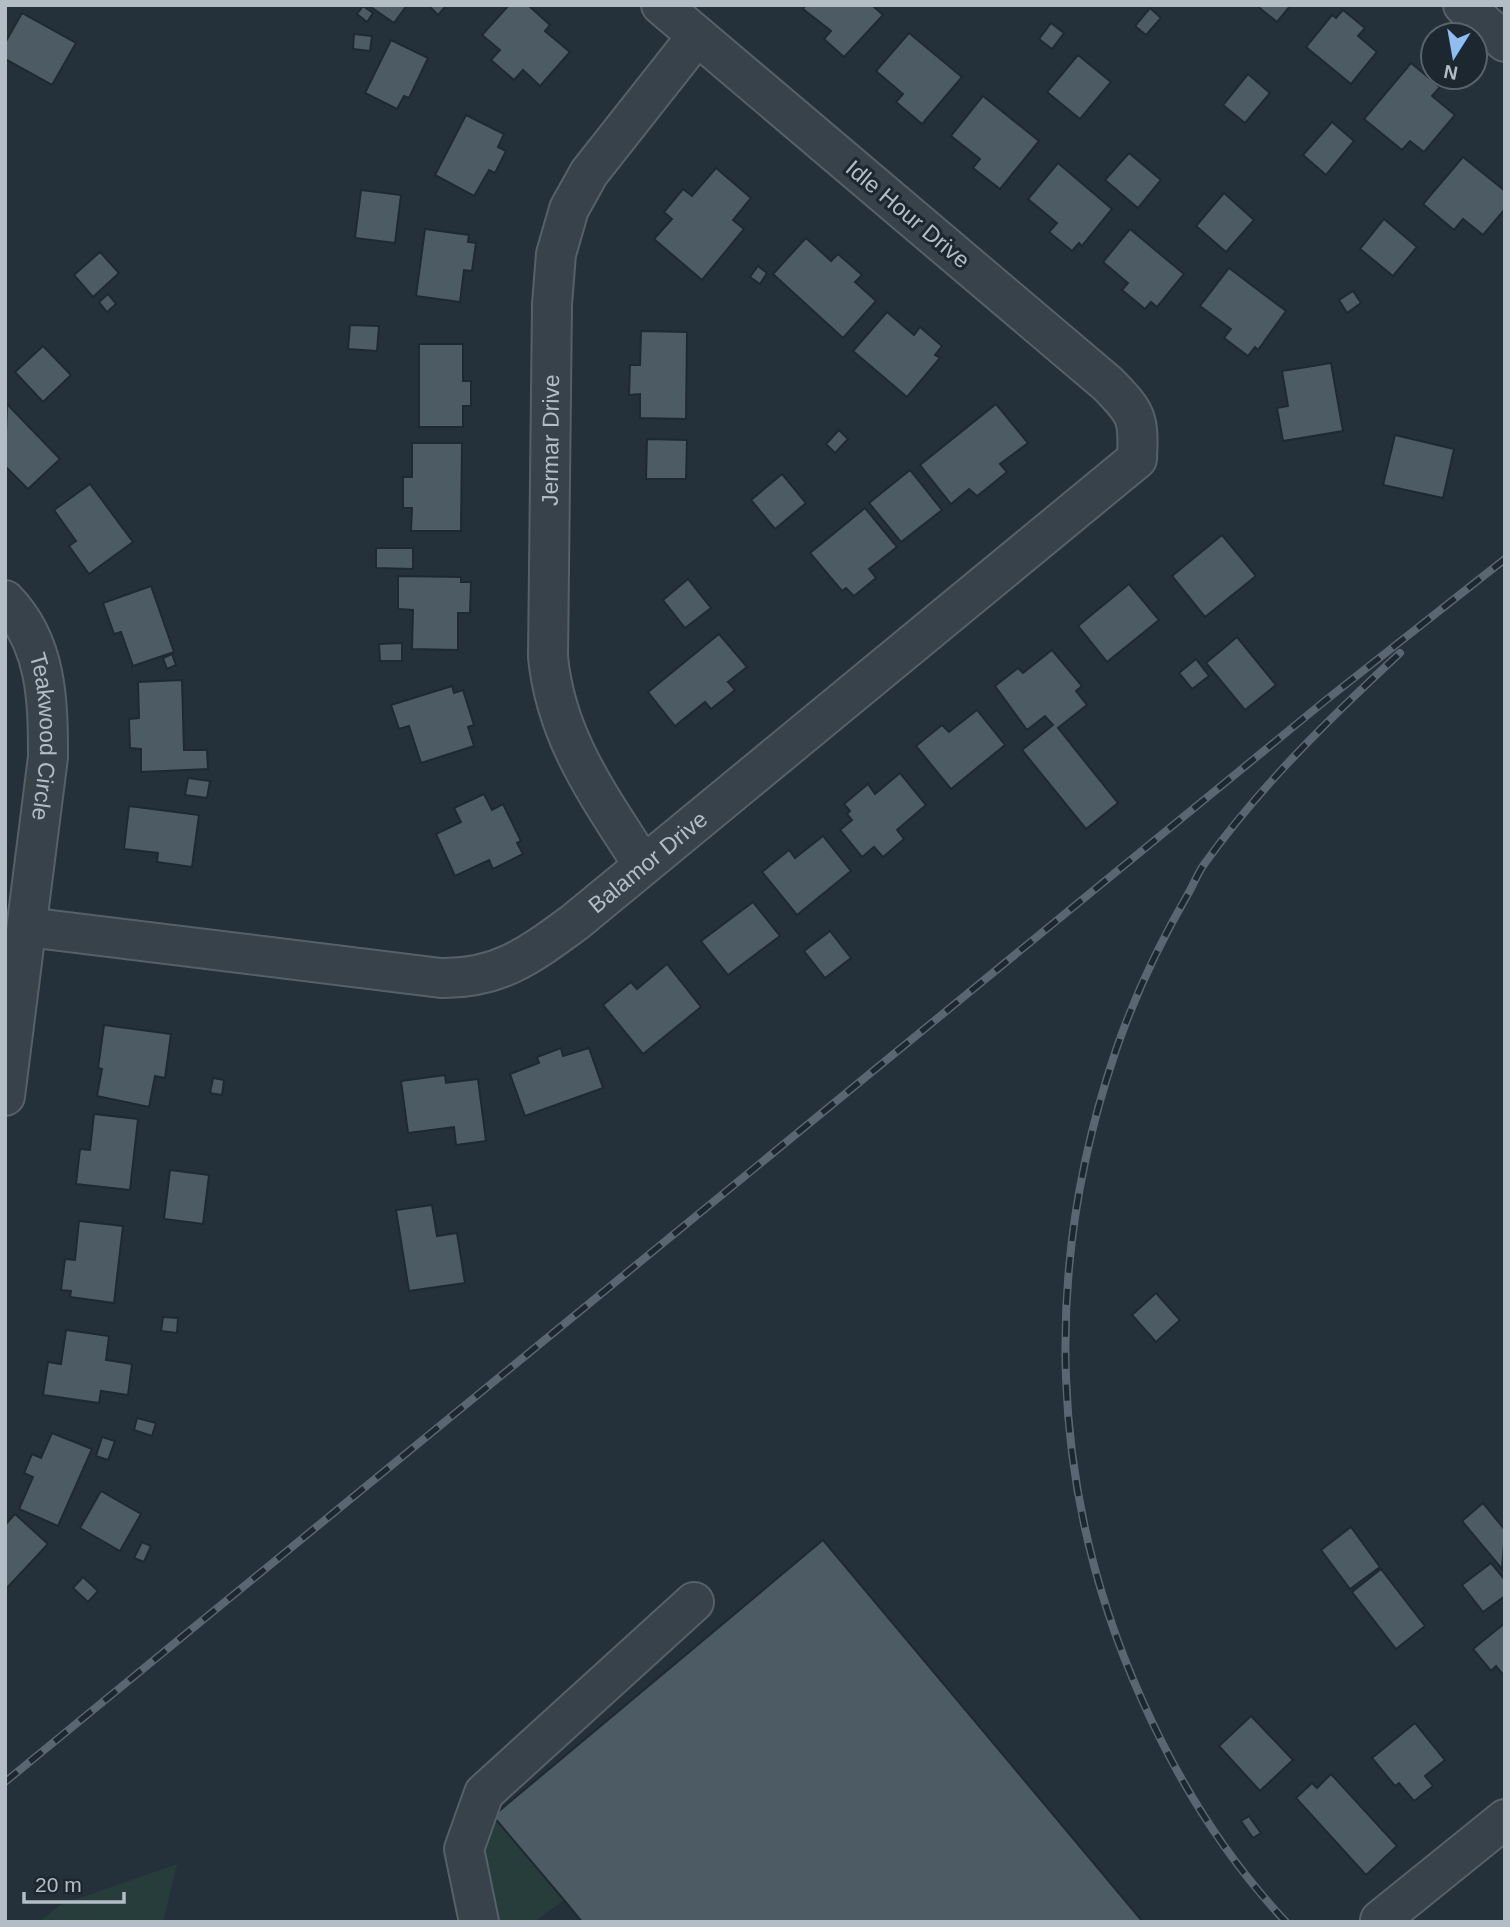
<svg xmlns="http://www.w3.org/2000/svg" width="1510" height="1927" viewBox="0 0 1510 1927" font-family="Helvetica,sans-serif">
<style>
.green{fill:#273d3c}
.building{fill:#4d5b65;stroke:#1f2932;stroke-width:2}
.lines{fill:none;stroke-linecap:round;stroke-linejoin:round}
.minor-casing{stroke:#566069;stroke-width:42}
.minor{stroke:#38424b;stroke-width:38}
.rail-casing{stroke:#5a6672;stroke-width:8}
.rail{stroke:#1d2730;stroke-width:5;stroke-dasharray:16;stroke-linecap:butt}
.labels{text-anchor:middle;stroke-width:6;stroke-linejoin:round;paint-order:stroke}
.street-label{font-size:23px;fill:#b3bdc6;stroke:#1d2730}
</style>
<rect width="100%" height="100%" fill="#24303a"/>
<g class="green">
<polygon points="493,1816 564,1900 534,1922 489,1922 481,1859"/>
<polygon points="177,1864 163,1922 39,1922 60,1905"/>
</g>
<g class="building">
<polygon points="368,5 407,5 394,23"/>
<polygon points="428,5 447,5 438,15"/>
<polygon points="509,5 528,5 550,25 545,31 570,52 540,86 523,70 514,80 491,60 500,50 482,35"/>
<polygon points="806,5 872,5 883,15 844,57 824,39 831,31 803,9"/>
<polygon points="1256,5 1291,5 1277,22"/>
<polygon points="363,6 373,13 367,22 357,14"/>
<polygon points="1150,8 1161,18 1146,35 1135,26"/>
<polygon points="1343,10 1365,28 1358,36 1377,52 1351,84 1306,47 1332,15 1336,18"/>
<polygon points="22,13 76,43 52,85 5,59 5,43"/>
<polygon points="1051,23 1064,33 1052,49 1039,39"/>
<polygon points="909,33 962,77 922,124 896,102 903,94 876,71"/>
<polygon points="354,34 372,36 370,51 353,49"/>
<polygon points="391,40 428,58 409,98 404,96 397,109 365,93"/>
<polygon points="1078,55 1111,82 1080,119 1047,92"/>
<polygon points="1411,63 1440,87 1432,96 1455,115 1424,152 1410,141 1402,150 1364,119"/>
<polygon points="1248,74 1270,93 1245,123 1223,105"/>
<polygon points="983,96 1039,141 1000,189 973,168 980,159 951,136"/>
<polygon points="466,115 504,134 498,147 506,151 495,173 489,170 474,196 435,175"/>
<polygon points="1332,122 1354,141 1326,175 1303,155"/>
<polygon points="1129,153 1161,180 1138,208 1105,180"/>
<polygon points="1463,157 1505,191 1505,209 1483,235 1463,219 1454,230 1423,204"/>
<polygon points="1058,163 1112,209 1082,246 1079,243 1072,251 1049,232 1057,223 1028,199"/>
<polygon points="716,168 751,198 733,220 744,229 702,280 654,239 672,219 664,212 683,189 692,196"/>
<polygon points="361,190 401,195 395,243 355,238"/>
<polygon points="1224,193 1254,220 1226,252 1196,226"/>
<polygon points="1384,219 1417,247 1393,276 1360,249"/>
<polygon points="425,229 469,235 468,242 476,243 472,271 464,270 460,302 416,296"/>
<polygon points="1130,229 1184,274 1157,307 1151,302 1145,309 1122,290 1128,283 1103,262"/>
<polygon points="806,238 831,261 838,254 862,275 855,282 876,301 843,338 773,274"/>
<polygon points="100,252 119,273 93,297 74,275"/>
<polygon points="758,266 767,273 760,284 750,277"/>
<polygon points="1229,268 1286,311 1258,350 1255,347 1248,356 1224,338 1231,329 1200,306"/>
<polygon points="1353,291 1361,303 1347,313 1339,300"/>
<polygon points="108,294 116,304 107,312 99,302"/>
<polygon points="887,312 914,335 920,327 942,346 935,355 940,358 907,397 853,351"/>
<polygon points="350,325 379,326 377,351 348,349"/>
<polygon points="641,331 687,332 686,419 640,418 640,394 629,395 630,365 640,365"/>
<polygon points="419,344 463,344 463,381 471,381 471,406 463,406 463,427 419,427"/>
<polygon points="43,346 71,375 43,402 15,372"/>
<polygon points="1331,363 1343,431 1283,441 1277,408 1288,406 1282,371"/>
<polygon points="7,404 60,459 28,489 5,466"/>
<polygon points="996,404 1028,443 1000,464 1007,472 986,489 977,496 969,489 951,504 920,465"/>
<polygon points="839,430 848,439 835,453 826,444"/>
<polygon points="1395,435 1454,449 1443,498 1383,485"/>
<polygon points="647,439 687,440 686,479 646,479"/>
<polygon points="412,443 462,443 461,531 411,531 412,508 403,508 403,477 412,477"/>
<polygon points="910,470 942,510 901,542 869,503"/>
<polygon points="782,474 806,503 775,529 751,500"/>
<polygon points="90,484 133,542 89,574 69,546 76,541 54,510"/>
<polygon points="865,508 897,547 869,569 876,578 854,596 846,588 842,591 810,553"/>
<polygon points="1222,535 1256,576 1205,617 1172,576"/>
<polygon points="376,548 413,548 413,569 376,568"/>
<polygon points="398,576 461,577 461,582 471,582 470,613 458,613 458,650 412,649 413,610 398,609"/>
<polygon points="688,579 711,608 685,628 663,600"/>
<polygon points="1129,584 1159,620 1107,662 1078,626"/>
<polygon points="151,586 174,652 133,666 121,632 114,634 103,603"/>
<polygon points="719,634 747,667 728,682 735,690 711,709 705,702 675,726 648,692"/>
<polygon points="1237,637 1276,685 1245,710 1206,663"/>
<polygon points="402,643 402,661 380,661 379,644"/>
<polygon points="1052,650 1082,686 1076,691 1087,705 1058,728 1118,803 1086,829 1022,750 1053,725 1045,716 1027,730 995,686 1018,668 1023,673"/>
<polygon points="172,654 176,665 167,669 163,658"/>
<polygon points="1196,659 1209,676 1192,689 1179,673"/>
<polygon points="182,680 184,750 207,750 208,769 141,772 141,749 130,748 129,719 139,718 138,682"/>
<polygon points="452,686 454,693 463,690 474,725 468,727 474,746 421,763 409,726 399,729 391,705"/>
<polygon points="977,710 1005,745 951,789 916,746 942,725 949,732"/>
<polygon points="900,773 926,805 897,830 904,839 883,857 874,847 862,857 840,830 852,820 847,814 850,811 844,804 868,784 875,794"/>
<polygon points="188,778 210,781 207,798 185,795"/>
<polygon points="484,794 492,810 503,804 521,841 517,843 523,854 493,869 489,860 455,876 436,834 461,822 454,808"/>
<polygon points="129,806 199,815 192,867 157,862 158,853 124,849"/>
<polygon points="823,836 851,871 797,915 762,872 789,850 795,858"/>
<polygon points="753,902 780,936 728,975 701,941"/>
<polygon points="830,931 851,958 825,978 804,951"/>
<polygon points="667,964 701,1007 643,1054 603,1005 631,982 637,989"/>
<polygon points="104,1025 171,1034 165,1078 155,1076 149,1107 97,1096 102,1069 98,1068"/>
<polygon points="561,1048 563,1056 589,1048 603,1088 525,1116 510,1074 539,1063 537,1057"/>
<polygon points="445,1075 446,1083 478,1079 486,1141 456,1145 454,1127 408,1133 401,1081"/>
<polygon points="213,1078 224,1080 222,1095 210,1093"/>
<polygon points="94,1114 138,1119 130,1190 76,1184 80,1149 90,1150"/>
<polygon points="170,1170 209,1175 203,1224 164,1219"/>
<polygon points="432,1205 437,1236 457,1233 465,1283 409,1291 396,1210"/>
<polygon points="79,1221 123,1226 114,1303 70,1297 71,1291 61,1290 65,1259 75,1260"/>
<polygon points="1156,1293 1180,1320 1156,1342 1132,1315"/>
<polygon points="163,1317 178,1318 177,1333 161,1331"/>
<polygon points="66,1330 109,1336 106,1360 132,1364 128,1395 101,1391 99,1403 43,1395 48,1362 61,1364"/>
<polygon points="137,1418 156,1423 152,1436 134,1430"/>
<polygon points="52,1433 92,1449 58,1526 19,1509 33,1477 24,1473 32,1454 41,1458"/>
<polygon points="102,1437 115,1441 108,1460 96,1456"/>
<polygon points="101,1491 141,1514 120,1551 80,1528"/>
<polygon points="1483,1503 1505,1530 1502,1569 1462,1521"/>
<polygon points="15,1514 48,1544 5,1590 5,1525"/>
<polygon points="1351,1527 1380,1567 1350,1589 1321,1550"/>
<polygon points="823,1540 1143,1922 582,1922 564,1900 493,1816"/>
<polygon points="142,1542 151,1546 144,1562 134,1558"/>
<polygon points="1491,1563 1505,1580 1505,1596 1483,1612 1462,1585"/>
<polygon points="1381,1569 1425,1626 1396,1649 1352,1592"/>
<polygon points="83,1577 98,1591 88,1602 73,1588"/>
<polygon points="1505,1623 1505,1677 1496,1666 1491,1671 1473,1649"/>
<polygon points="1251,1716 1293,1760 1260,1791 1219,1746"/>
<polygon points="1415,1723 1445,1760 1425,1776 1433,1786 1414,1801 1399,1783 1395,1786 1372,1758"/>
<polygon points="1331,1774 1397,1846 1366,1875 1296,1798 1312,1783 1317,1788"/>
<polygon points="1249,1816 1261,1833 1253,1838 1241,1821"/>
</g>
<g class="lines">
<defs>
<g id="minor">
<polyline points="1463,5 1505,42"/>
<path id="s1" d="M 5,600 C 47,643 48,700 48,757 L 5,1096"/>
<path id="s2" d="M 643,865 C 600,797 556,739 548,657 L 552,304 L 556,254 L 569,209 L 589,173 L 697,36"/>
<path id="s3" d="M 27,927 L 441,978 C 499,979 530,955 575,922 L 1137,459 C 1139,417 1137,414 1108,384 L 661,5"/>
<polyline points="1380,1920 1505,1819"/>
<polyline points="479,1922 464,1849 484,1793 694,1602"/>
</g>
</defs>
<use href="#minor" class="minor-casing"/>
<use href="#minor" class="minor"/>
<defs>
<g id="rail">
<polyline points="5,1782 1326,700 1505,559"/>
<path d="M 1286,1922 C 1225,1857 1178,1781 1142,1700 C 1048,1491 1042,1267 1116,1050 C 1135,995 1159,944 1188,894 C 1194,884 1198,872 1205,863 C 1261,785 1330,718 1400,653"/>
</g>
</defs>
<use href="#rail" class="rail-casing"/>
<use href="#rail" class="rail"/>
</g>
<g class="labels">
<g class="street-label">
<text transform="translate(908 214) rotate(40)" y="8">Idle Hour Drive</text>
<text dy="8" stroke="none"><textPath href="#s2" startOffset="448">Jermar Drive</textPath></text>
<text dy="8" stroke="none"><textPath href="#s1" startOffset="147">Teakwood Circle</textPath></text>
<text dy="8" stroke="none"><textPath href="#s3" startOffset="660">Balamor Drive</textPath></text>
</g>
</g>
<rect width="1510" height="1927" fill="none" stroke="#b3bdc6" stroke-width="14"/>
<g transform="translate(1454 56) rotate(191)"><circle r="33" fill="#1d2730" stroke="#59636c" stroke-width="2"/>
<path d="M0-5L12 26L0 18L-12 26Z" fill="#8ebef1"/>
<text y="-10" font-size="19" font-weight="bold" text-anchor="middle" fill="#b3bdc6">N</text>
</g>
<path d="M24 1892v10h100v-10" fill="none" stroke="#b3bdc6" stroke-width="3.5"/>
<text x="35" y="1892" font-size="21" fill="#b3bdc6" stroke="#1d2730" stroke-width="5" paint-order="stroke">20 m</text>
</svg>
